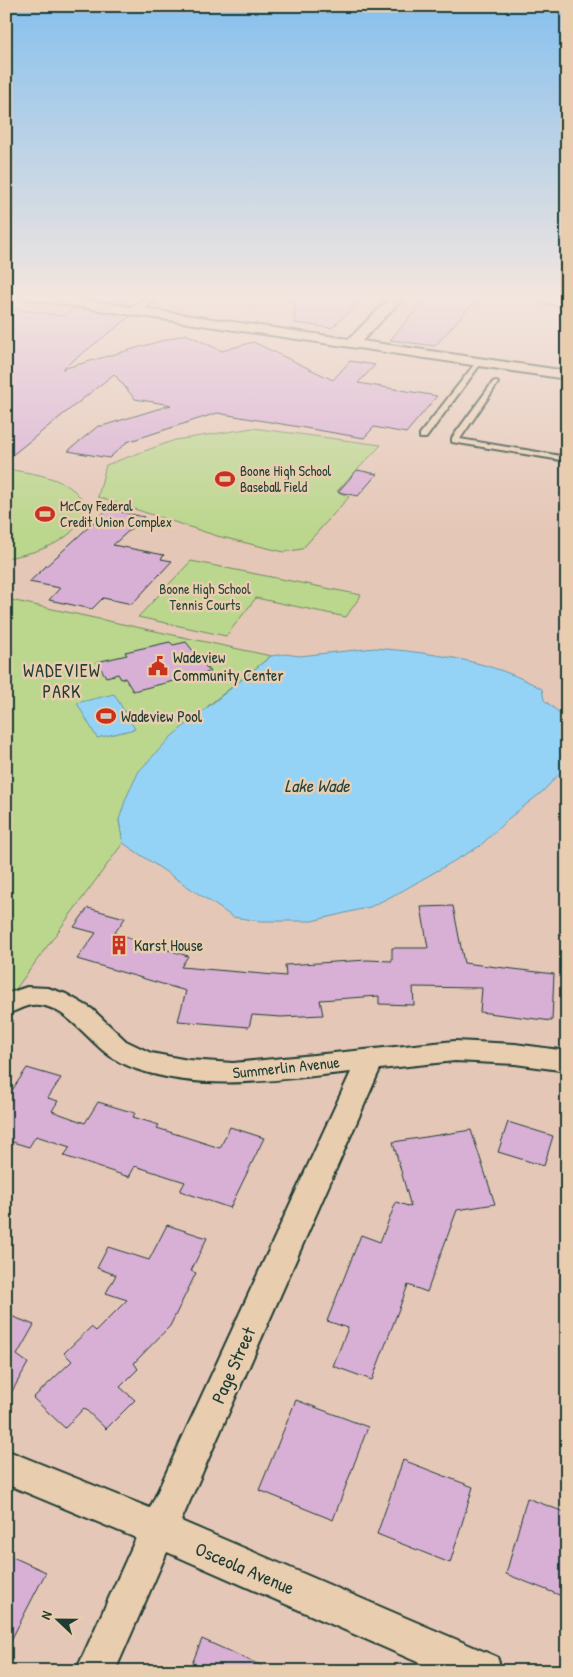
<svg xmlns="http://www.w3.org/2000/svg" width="573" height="1677" viewBox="0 0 573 1677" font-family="'Patrick Hand',sans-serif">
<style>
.green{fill:#bbd68d;stroke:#6d8a60}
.water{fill:#95d3f6;stroke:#6697a8}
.building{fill:#d8afd5;stroke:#1f3d34}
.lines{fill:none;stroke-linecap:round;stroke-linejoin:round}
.service-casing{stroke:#1f3d34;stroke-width:4}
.minor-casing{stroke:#1f3d34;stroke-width:4}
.service{fill:#e8cdaf;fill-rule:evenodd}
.minor{fill:#e8cdaf;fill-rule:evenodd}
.labels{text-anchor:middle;stroke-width:5;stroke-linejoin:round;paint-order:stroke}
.far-poi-label{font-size:14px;fill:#1f3d34;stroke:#e8cdaf;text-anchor:start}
.far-park-label{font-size:14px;fill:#274538;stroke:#e8cdaf}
.poi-label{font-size:16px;fill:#1f3d34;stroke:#e8cdaf;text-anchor:start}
.street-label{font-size:16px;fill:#1f3d34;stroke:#e8cdaf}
.neighbourhood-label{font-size:18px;letter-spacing:1px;fill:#1f3d34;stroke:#e8cdaf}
.water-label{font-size:18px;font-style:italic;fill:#25443e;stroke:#e8cdaf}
.near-street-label{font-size:19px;fill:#1f3d34;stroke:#e8cdaf}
</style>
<rect width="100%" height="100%" fill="#e5c7b7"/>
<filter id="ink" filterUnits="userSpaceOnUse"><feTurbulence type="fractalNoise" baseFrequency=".02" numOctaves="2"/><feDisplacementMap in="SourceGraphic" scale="10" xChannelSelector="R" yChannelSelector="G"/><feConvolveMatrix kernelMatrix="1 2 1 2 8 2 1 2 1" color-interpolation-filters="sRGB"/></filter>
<g filter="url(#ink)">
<g class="green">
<polygon points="253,428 381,445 337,491 349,497 302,549 284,552 217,536 98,497 106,465 175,440"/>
<path d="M 6,469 C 34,474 69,476 85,504 C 83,540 37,553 6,558 Z"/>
<polygon points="191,561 361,595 346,617 256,598 226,636 138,617"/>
<polygon points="6,599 271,656 209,705 119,820 123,843 15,990 6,993"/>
</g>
<g class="water">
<path d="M 375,648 C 432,653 492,660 542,689 L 544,700 L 567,719 L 566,767 L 542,792 L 509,818 L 480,846 L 402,891 L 370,907 L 312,921 L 260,921 L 233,917 L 123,843 L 119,820 L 126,798 L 139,771 L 172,736 L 271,656 L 285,654 L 299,656 Z"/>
<polygon points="114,694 135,729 97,738 77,703"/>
</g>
<g class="building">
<polygon points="93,295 108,295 126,304 88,299"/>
<polygon points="296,295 366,295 332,328 294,323"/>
<polygon points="429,295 480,295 435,346 390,340"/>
<polygon points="75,308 131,316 62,369 186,334 222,351 253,342 333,380 350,361 375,365 358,383 437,396 406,433 374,427 364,438 217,413 127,442 109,458 68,451 98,426 102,426 171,405 135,399 114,374 6,460 6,315 15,309 63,316"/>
<polygon points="357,470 377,474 358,496 338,492"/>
<polygon points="108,509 144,517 113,545 164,555 161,559 172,561 132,604 103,598 92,609 49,600 60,588 29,582"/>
<polygon points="170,642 173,645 186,642 210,672 133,691 125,678 121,679 118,674 106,677 97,662 127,655 125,652"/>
<polygon points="453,906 464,963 554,974 552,1021 480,1012 482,988 413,987 414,1005 379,1004 379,996 320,1000 323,1015 281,1017 252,1015 249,1027 178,1021 186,991 77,959 96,933 74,927 88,908 125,918 114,934 188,956 181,967 286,976 285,965 367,960 392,961 392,948 428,948 421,907"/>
<polygon points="27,1068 61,1078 48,1098 58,1101 52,1111 85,1123 98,1102 135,1113 133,1117 159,1125 157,1128 220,1148 230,1127 264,1138 230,1208 180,1191 185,1182 135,1166 129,1177 64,1156 70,1147 36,1136 29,1147 6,1140 6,1099"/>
<polygon points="508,1122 553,1136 544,1166 498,1152"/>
<polygon points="471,1130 495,1204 457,1210 427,1292 408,1285 372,1380 333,1366 348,1328 327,1321 361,1235 380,1242 396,1202 411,1207 393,1142"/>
<polygon points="167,1225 207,1238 191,1271 196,1273 170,1326 134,1363 138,1369 120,1387 135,1400 106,1429 84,1408 65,1428 33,1398 72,1361 64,1353 91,1327 96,1331 127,1300 106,1293 116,1275 97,1268 108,1247 149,1260"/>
<polygon points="6,1314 34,1325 17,1355 28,1363 6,1402"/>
<polygon points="296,1400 368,1427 333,1520 259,1490"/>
<polygon points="403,1460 473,1487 450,1563 377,1534"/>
<polygon points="527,1498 567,1513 567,1598 506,1574"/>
<polygon points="6,1554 46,1572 6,1650"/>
<polygon points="202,1639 273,1671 189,1671"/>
</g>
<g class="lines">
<defs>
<g id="service">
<polygon points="477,361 482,362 426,438 420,438 420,434"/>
<polygon points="495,381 498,383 460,439 567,457 567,461 452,442 452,438 493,382"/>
</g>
<g id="minor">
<polygon points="20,295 52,295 132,307 148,295 162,295 145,309 349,339 393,295 406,295 362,341 567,371 567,379 26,299"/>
<polygon points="535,295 549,295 567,299 567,307 543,302"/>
<path d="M 27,987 L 48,988 L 66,994 L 92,1009 L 126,1041 L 151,1053 L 188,1060 L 233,1063 L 455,1041 L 515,1044 L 567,1051 L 567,1071 L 515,1064 L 455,1061 L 380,1069 L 181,1521 L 497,1657 L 502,1671 L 438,1671 L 167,1552 L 115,1671 L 76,1671 L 136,1538 L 6,1484 L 6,1450 L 150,1508 L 351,1072 C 279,1079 207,1093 136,1069 C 126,1065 114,1060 106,1053 C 85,1037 58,997 27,1006 C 20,1008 14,1012 6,1014 L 6,994 Z"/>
</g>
</defs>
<use href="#service" class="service-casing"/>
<use href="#minor" class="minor-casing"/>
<use href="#service" class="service"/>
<use href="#minor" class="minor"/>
</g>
</g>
<linearGradient id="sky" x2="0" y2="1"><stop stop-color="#87c0ee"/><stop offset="0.56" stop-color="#f3e6df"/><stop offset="1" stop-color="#f3e6df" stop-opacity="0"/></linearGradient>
<rect width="573" height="530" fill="url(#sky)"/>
<defs>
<symbol id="stadium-bare" viewBox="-9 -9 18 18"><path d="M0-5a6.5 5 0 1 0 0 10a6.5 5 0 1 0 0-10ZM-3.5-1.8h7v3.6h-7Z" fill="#c8321e" stroke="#e8cdaf" stroke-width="2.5" paint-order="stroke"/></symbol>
<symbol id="civic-bare" viewBox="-9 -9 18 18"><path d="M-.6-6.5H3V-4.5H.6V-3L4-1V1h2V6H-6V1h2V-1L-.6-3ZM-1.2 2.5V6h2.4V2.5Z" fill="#c8321e" stroke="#e8cdaf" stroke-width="2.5" paint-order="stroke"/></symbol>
<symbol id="building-bare" viewBox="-9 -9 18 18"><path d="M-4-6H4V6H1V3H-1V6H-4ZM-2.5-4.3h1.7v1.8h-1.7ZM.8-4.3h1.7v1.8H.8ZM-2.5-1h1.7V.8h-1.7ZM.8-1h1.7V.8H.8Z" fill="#c8321e" stroke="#e8cdaf" stroke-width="2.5" paint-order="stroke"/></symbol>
</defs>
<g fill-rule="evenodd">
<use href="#stadium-bare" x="211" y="465" width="28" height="28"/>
<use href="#stadium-bare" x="31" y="500" width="28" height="28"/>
<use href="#civic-bare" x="144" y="652" width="28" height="28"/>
<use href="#stadium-bare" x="92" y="702" width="28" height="28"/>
<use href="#building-bare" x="105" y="931" width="28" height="28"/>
</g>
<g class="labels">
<g class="far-poi-label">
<text x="240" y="476">Boone High School<tspan x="240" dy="16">Baseball Field</tspan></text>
<text x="60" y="511">McCoy Federal<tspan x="60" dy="16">Credit Union Complex</tspan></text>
</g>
<g class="far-park-label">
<text x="205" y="594">Boone High School<tspan x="205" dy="16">Tennis Courts</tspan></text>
</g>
<g class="poi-label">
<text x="173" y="663">Wadeview<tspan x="173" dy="18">Community Center</tspan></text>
<text x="121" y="722">Wadeview Pool</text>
<text x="134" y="951">Karst House</text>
</g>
<g class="street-label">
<text transform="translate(286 1067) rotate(-6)" y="6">Summerlin Avenue</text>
</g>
<g class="neighbourhood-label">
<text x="62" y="677">WADEVIEW<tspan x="62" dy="21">PARK</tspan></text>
</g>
<g class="water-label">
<text x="317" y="792">Lake Wade</text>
</g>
<g class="near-street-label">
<text transform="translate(233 1365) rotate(-66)" y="7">Page Street</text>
<text transform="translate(245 1568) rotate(23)" y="7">Osceola Avenue</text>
</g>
</g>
<rect width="573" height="1677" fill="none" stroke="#e8cdaf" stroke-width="25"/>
<rect x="12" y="12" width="548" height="1652" fill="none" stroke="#1f3d34" stroke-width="2" filter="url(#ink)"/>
<g transform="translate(58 1620) rotate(292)" stroke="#e8cdaf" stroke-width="4" paint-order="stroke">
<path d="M0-4L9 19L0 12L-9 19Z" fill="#1f3d34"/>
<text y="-8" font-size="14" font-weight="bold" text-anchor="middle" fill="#1f3d34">N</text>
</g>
</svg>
